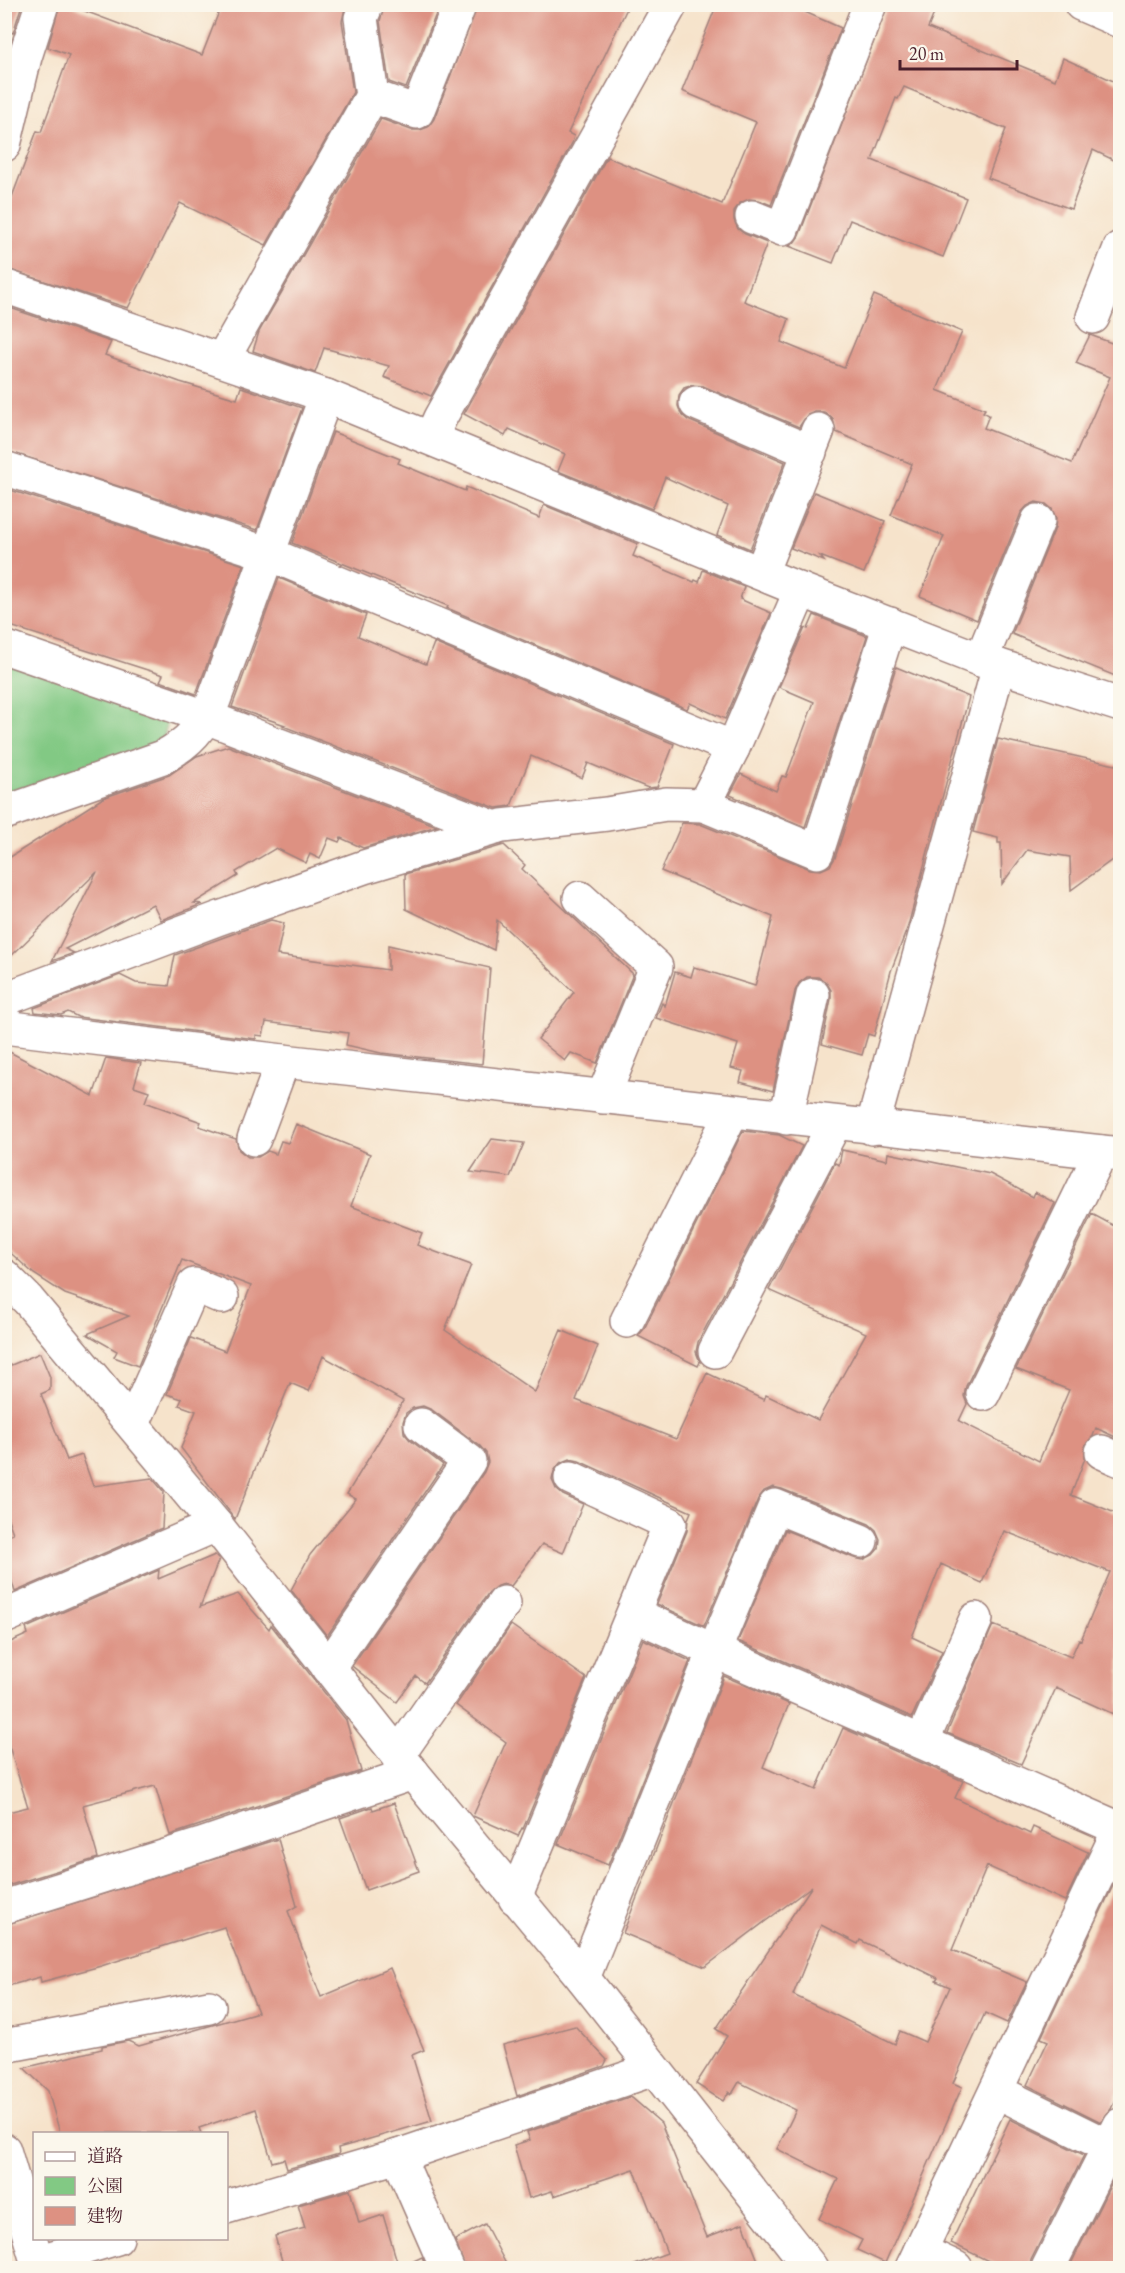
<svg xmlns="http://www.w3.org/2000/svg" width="1125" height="2273" viewBox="0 0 1125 2273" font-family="'EB Garamond','Noto Serif JP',serif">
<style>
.green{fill:#82c984;stroke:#667458;stroke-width:1.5}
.building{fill:#dd9182;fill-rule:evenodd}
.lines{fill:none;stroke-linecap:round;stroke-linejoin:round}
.minor-casing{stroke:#a0817b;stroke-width:36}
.minor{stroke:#fff;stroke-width:33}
</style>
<rect width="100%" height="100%" fill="#fbf7ec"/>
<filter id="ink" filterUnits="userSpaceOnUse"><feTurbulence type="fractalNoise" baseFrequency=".0167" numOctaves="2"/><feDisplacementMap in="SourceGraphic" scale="12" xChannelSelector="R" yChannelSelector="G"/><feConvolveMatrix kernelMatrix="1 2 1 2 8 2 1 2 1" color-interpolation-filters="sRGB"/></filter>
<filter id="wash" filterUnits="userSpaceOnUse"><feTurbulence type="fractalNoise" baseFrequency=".008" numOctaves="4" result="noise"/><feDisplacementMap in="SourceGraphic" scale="24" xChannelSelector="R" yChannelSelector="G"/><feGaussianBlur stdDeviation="1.35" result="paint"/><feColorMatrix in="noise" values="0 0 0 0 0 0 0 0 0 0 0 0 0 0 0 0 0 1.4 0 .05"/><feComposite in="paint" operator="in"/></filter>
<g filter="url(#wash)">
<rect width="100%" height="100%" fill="#f6e3cb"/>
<polygon class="green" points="4,657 168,717 163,743 5,801"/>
<g id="blocks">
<g class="building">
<polygon points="4,4 22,4 13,33 4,30"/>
<polygon points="60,4 66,4 202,55 222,4 346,4 342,21 353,92 266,245 180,203 128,308 4,268 4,218 37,131 41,132 69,55 48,47"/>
<polygon points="385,4 440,4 406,88 389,82 380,21"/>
<polygon points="478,4 629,4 568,133 574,136 572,143 431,396 384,377 389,366 324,348 315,373 253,351 259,332 381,119 411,130 420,130 428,127 434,119"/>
<polygon points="717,4 787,4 841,28 771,205 759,200 749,199 740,203 734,211 734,220 738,229 745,234 767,243 744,301 789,319 781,342 844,368 874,295 962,332 937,390 985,409 983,412 989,415 984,428 1072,463 1110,377 1076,363 1090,335 1120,346 1120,678 1012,634 1055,528 1056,518 1052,509 1046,504 1036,502 1027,506 1021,513 977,620 920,596 944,536 891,515 912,464 836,432 833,419 824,412 815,412 807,415 799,427 703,386 693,385 684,388 679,395 678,406 681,414 688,420 785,462 750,549 717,535 728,506 665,477 652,509 558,471 565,454 509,429 505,436 464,414 607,157 722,204 756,122 682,91"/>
<polygon points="888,4 938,4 928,28 1055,80 1063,58 1120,84 1120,163 1093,150 1071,209 988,178 1006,129 904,87 898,99 896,98 872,160 966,198 943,257 850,220 833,263 789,246 794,243 799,236"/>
<polygon points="4,306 111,342 105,355 180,382 237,399 241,387 302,408 257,530 4,450"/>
<polygon points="333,432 400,459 398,463 465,491 466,487 539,518 544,505 638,544 633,556 694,582 695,580 699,582 703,570 744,587 740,599 771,613 725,719 690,703 687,709 447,608 448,606 292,543"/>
<polygon points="4,488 244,565 196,694 160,681 163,675 4,624"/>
<polygon points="814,492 885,521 864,573 820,556 824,561 791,548"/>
<polygon points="279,578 366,615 358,636 426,664 434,643 674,744 657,787 648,788 588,763 582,778 531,756 511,806 496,808 283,726 285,725 232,707"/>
<polygon points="814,615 867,636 805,827 730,795 741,774 776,791 782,776 786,777 814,702 779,687 805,628 808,629"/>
<polygon points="896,667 969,697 908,926 891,971 874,1036 868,1034 862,1055 822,1044 831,999 831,990 826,982 818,977 807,977 799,983 795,991 773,1091 740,1082 743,1071 731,1068 738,1044 656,1018 662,1003 665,1006 675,972 691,977 694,967 755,986 773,917 661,871 682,823 700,824 810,869 821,870 830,866 835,858"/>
<polygon points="998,739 1120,766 1120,854 1071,890 1070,857 1027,850 1002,884 1001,843 998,843 998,838 973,832"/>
<polygon points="228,746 437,826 363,848 341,838 339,842 329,838 320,859 310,854 306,863 276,848 236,872 238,876 194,903 202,904 161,920 153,904 65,949 74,953 52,961 97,872 4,963 4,861 103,798 169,775 197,756"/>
<polygon points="504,845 525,865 522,869 633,974 597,1063 571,1053 565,1061 538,1039 574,992 497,920 494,950 406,909 405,874"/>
<polygon points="271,920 284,923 277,955 388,970 388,945 490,968 482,1064 381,1053 346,1045 348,1033 266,1022 263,1036 256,1035 256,1039 78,1017 68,1012 61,1015 35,1012 34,1008 120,975 136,983 169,986 175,955"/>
<polygon points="4,1049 93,1096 106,1058 141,1063 134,1086 149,1091 145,1102 201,1122 199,1126 236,1139 239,1150 248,1157 258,1157 268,1151 276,1154 281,1141 288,1143 296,1124 370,1154 351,1206 422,1233 417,1245 471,1265 445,1330 535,1392 561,1330 598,1346 576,1400 676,1439 707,1373 764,1400 766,1395 818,1420 866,1333 769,1290 835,1163 839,1165 842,1150 887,1160 888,1153 990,1174 1033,1197 1035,1192 1055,1203 966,1386 964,1396 967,1404 959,1421 1039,1461 1069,1390 1016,1369 1092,1214 1120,1229 1120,1439 1096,1428 1093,1436 1085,1445 1085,1458 1071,1495 1120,1515 1120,1717 1056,1688 1021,1764 947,1733 993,1625 1071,1657 1079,1639 1081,1640 1110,1572 1004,1531 982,1583 941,1564 912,1637 942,1651 912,1717 738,1641 785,1530 854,1558 863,1560 873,1555 879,1548 880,1539 876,1530 869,1524 782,1489 773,1487 764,1491 758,1499 704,1626 657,1604 687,1531 688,1519 691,1512 579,1461 570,1459 560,1463 554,1471 552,1480 556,1489 563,1495 583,1504 563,1553 542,1544 511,1586 505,1584 497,1586 489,1592 425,1683 416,1676 397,1702 352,1666 484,1472 488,1462 486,1453 480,1446 432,1410 423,1406 413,1408 406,1413 403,1422 404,1433 410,1440 443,1465 327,1636 291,1590 310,1555 356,1499 347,1494 403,1401 323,1356 309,1391 290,1383 235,1519 181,1448 196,1411 179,1405 182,1399 167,1394 191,1338 225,1351 251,1286 182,1260 138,1366 114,1357 117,1351 87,1334 129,1316 65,1294 34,1274 4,1247"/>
<polygon points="743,1131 779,1135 802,1146 698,1342 696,1352 700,1362 698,1366 638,1336 644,1329"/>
<polygon points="492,1139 524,1143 510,1177 470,1172"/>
<polygon points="40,1353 50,1377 50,1390 41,1394 67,1460 82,1455 93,1486 152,1478 164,1492 162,1528 15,1592 4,1556 4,1537 13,1533 4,1508 4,1368"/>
<polygon points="215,1555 219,1559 200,1607 238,1594 269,1629 271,1625 346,1720 361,1771 170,1835 155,1786 83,1805 98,1858 4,1887 4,1813 28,1807 4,1730 4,1645 28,1634 26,1628 159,1570 158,1579"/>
<polygon points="511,1625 586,1678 523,1829 522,1828 518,1836 473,1816 506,1742 456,1705"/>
<polygon points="643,1639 690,1661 608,1865 558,1844"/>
<path d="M 724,1676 L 789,1704 L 763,1767 L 816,1790 L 843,1728 L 963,1781 L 955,1798 L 1030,1834 L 1033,1827 L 1088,1852 L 1065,1901 L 987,1866 L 952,1950 L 1027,1982 L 1007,2023 L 985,2013 L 953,2083 L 962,2087 L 885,2263 L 857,2250 L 862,2240 L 819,2219 L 838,2179 L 777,2149 L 796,2110 L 739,2082 L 732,2094 L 729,2092 L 723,2101 L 696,2084 L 727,2036 L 716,2029 L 812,1886 L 705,1967 L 623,1933 ZM 821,1925 L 858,1944 L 860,1940 L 938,1978 L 936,1981 L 950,1987 L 925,2042 L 900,2031 L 895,2044 L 793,1995 Z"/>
<polygon points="394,1803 419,1871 366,1890 340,1818 372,1807 373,1810"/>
<polygon points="278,1839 297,1906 288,1911 321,1997 390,1968 424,2050 412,2055 432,2121 338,2148 339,2154 287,2169 284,2159 272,2162 256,2109 199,2128 201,2133 60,2133 48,2091 24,2068 102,2049 102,2046 128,2041 139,2046 258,2012 224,1927 101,1966 41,1982 40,1977 4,1987 4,1925"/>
<polygon points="1120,1871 1120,2088 1111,2109 1101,2122 1027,2085 1048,2041 1041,2038"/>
<polygon points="575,2026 607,2060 604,2066 517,2096 503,2045"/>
<polygon points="629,2097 632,2098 661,2123 707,2237 743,2223 761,2268 632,2268 632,2266 667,2253 634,2169 554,2196 552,2191 529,2198 514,2145 530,2140 527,2132"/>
<polygon points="1010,2119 1084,2155 1031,2260 1029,2268 1003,2268 951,2243"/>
<polygon points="1118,2170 1120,2171 1120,2268 1069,2268"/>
<polygon points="350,2190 359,2223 383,2215 399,2268 422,2257 427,2268 284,2268 275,2236 305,2228 298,2205"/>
<polygon points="485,2224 508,2268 465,2268 455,2240"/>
</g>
</g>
</g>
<g filter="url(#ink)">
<use href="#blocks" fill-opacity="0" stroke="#a0817b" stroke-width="1.5"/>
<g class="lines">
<defs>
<g id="minor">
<polyline points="1081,4 1120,21"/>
<polyline points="372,96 417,112 460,4"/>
<polyline points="4,145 25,57 42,4"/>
<polyline points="752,217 782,229 870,4"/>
<polyline points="4,286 326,396 801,590 981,660 1120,705"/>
<polyline points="1093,317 1120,248"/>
<polyline points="222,360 372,96 361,18 367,4"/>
<polyline points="696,403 810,452"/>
<polyline points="431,438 440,418 671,4"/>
<polyline points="4,468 269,554 733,748"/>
<polyline points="761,573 818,430"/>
<polyline points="4,647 206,717 495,828"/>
<polyline points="981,660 1038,521"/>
<polyline points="704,805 817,852 890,624"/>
<path d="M 4,813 L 163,757 C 190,742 202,728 214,700 L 326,396"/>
<polyline points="580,898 656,967 603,1097"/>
<polyline points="4,1002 10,997 217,919 364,867 502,826 607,814 666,804 704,805 733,748 801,590"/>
<polyline points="4,1027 283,1061 1120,1154"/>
<polyline points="786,1118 813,995"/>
<polyline points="872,1128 999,666"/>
<polyline points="254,1139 283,1061"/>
<polyline points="4,1276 28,1300 216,1525 398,1755 583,1978 811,2268"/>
<polyline points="627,1321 732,1112"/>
<polyline points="715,1351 835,1123"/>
<polyline points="983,1394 1101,1152"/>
<polyline points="133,1424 194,1285 222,1297"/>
<polyline points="1102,1452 1120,1460"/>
<polyline points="634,1614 714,1651 1120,1829"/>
<polyline points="4,1617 216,1525"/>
<polyline points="328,1668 469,1461 421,1425"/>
<polyline points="922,1742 976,1619"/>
<polyline points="398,1755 504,1603"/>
<polyline points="515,1898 670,1524 571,1478"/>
<polyline points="4,1907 201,1845 413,1773"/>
<polyline points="583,1978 714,1651 775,1506 861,1541"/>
<polyline points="4,2046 209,2007"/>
<polyline points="996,2091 1120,2152"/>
<polyline points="4,2150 39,2268"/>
<polyline points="398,2156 447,2268"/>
<polyline points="226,2207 398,2156 654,2069"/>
<polyline points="920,2251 1120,1828"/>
<polyline points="37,2262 117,2238"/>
<polyline points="912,2268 920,2251 956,2268"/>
<polyline points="1048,2268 1120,2125"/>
</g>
</defs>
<use href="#minor" class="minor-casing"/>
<use href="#minor" class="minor"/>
</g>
</g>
<rect width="1125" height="2273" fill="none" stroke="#fbf7ec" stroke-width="24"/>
<rect x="33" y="2132" width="195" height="108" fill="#fbf7ec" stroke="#b4a19f" stroke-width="1.5"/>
<rect x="45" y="2152" width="30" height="9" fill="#ffffff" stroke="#b4a19f" stroke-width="1.5"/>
<text x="87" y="2162" font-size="18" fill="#4a1f2b">道路</text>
<rect x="45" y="2177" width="30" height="18" fill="#82c984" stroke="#b4a19f" stroke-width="1.5"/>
<text x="87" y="2192" font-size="18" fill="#4a1f2b">公園</text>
<rect x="45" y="2207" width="30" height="18" fill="#dd9182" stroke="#b4a19f" stroke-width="1.5"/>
<text x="87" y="2222" font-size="18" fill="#4a1f2b">建物</text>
<path d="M900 60v9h117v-9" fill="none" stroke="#4a1f2b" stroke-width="3"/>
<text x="909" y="60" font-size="18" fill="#4a1f2b" stroke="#fbf7ec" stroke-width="4.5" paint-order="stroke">20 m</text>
</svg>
